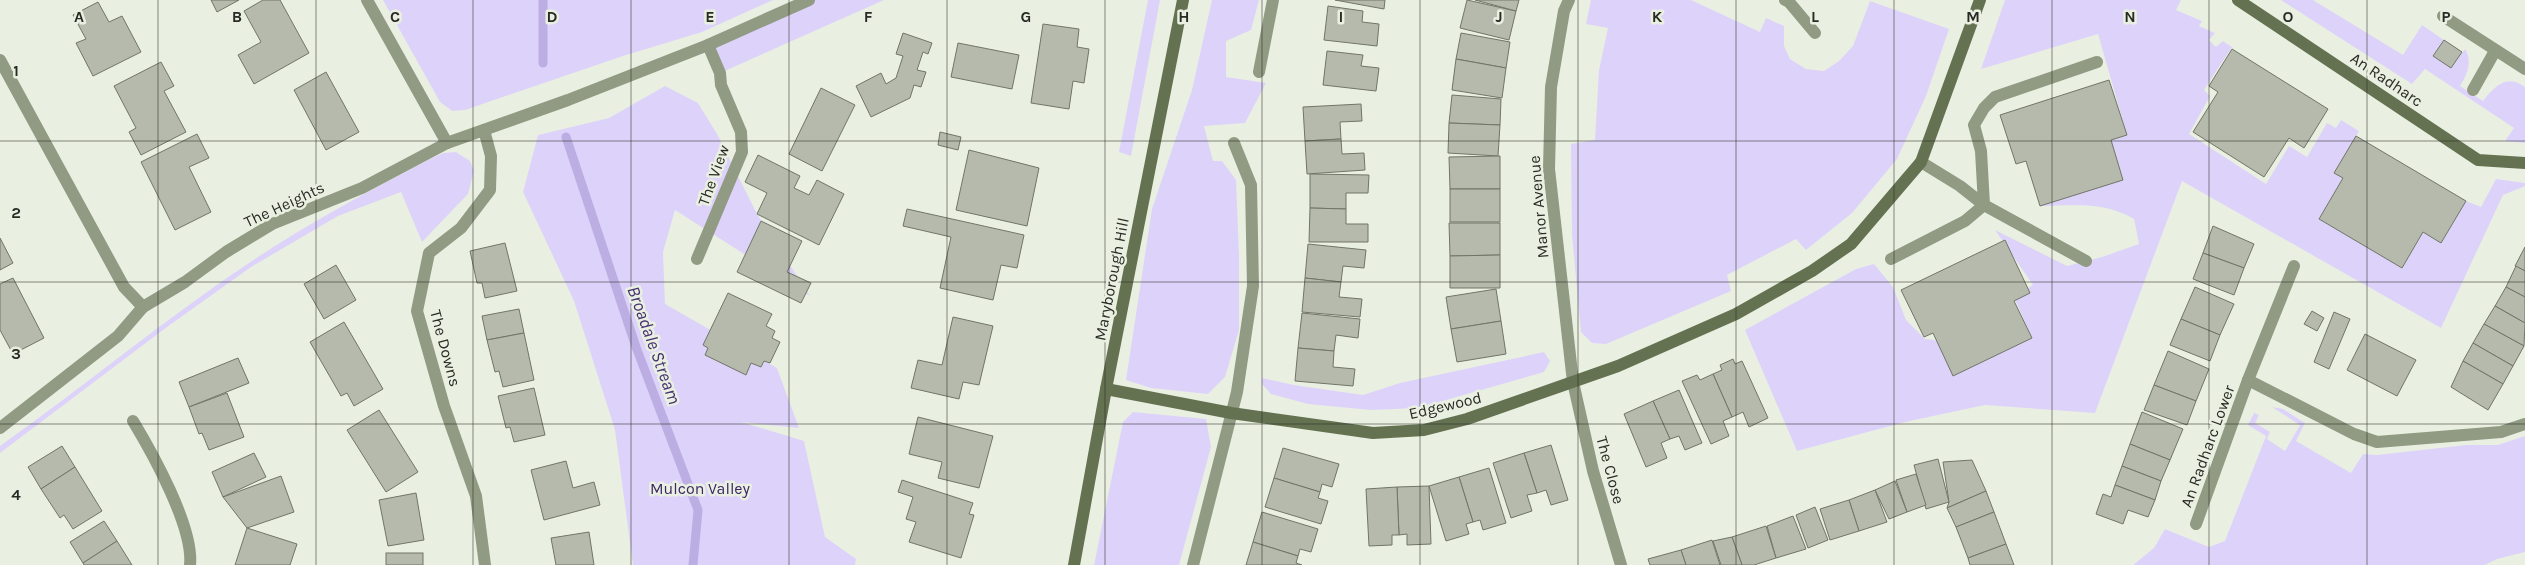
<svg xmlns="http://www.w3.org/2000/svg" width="2525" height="565" viewBox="0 0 2525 565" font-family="Karla,sans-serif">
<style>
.green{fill:#ddd3fa}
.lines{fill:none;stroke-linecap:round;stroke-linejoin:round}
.stream{stroke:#bcaee3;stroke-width:9}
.building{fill:#b5baac;stroke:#707568}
.street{stroke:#919a83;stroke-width:12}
.secondary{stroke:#657251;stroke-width:12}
.grid{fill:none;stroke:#282b25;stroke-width:1;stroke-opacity:0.55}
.labels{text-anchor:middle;stroke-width:5;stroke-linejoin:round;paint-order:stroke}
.street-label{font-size:16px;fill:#282b25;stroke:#eaf0e1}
.park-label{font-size:16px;fill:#3d2665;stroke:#eaf0e1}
.water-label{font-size:18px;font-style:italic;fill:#473172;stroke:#eaf0e1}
.grid-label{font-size:16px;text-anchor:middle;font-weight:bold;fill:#282b25;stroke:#eaf0e1;stroke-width:5;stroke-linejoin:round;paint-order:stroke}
</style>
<rect width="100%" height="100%" fill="#eaf0e1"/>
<g class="green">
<polygon points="383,0 773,0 702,32 623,56 465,110 452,111 440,102"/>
<polygon points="809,0 884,0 720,73 708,45"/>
<polygon points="1148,0 1160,0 1131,156 1119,152"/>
<polygon points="1212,0 1259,0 1251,30 1226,41 1226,77 1266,83 1245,123 1204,126 1213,161 1222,161 1236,180 1239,255 1239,330 1225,377 1208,394 1151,388 1126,380 1152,209 1192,90"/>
<polygon points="1591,0 1691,0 1760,32 1766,18 1784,26 1784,46 1790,59 1806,69 1824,71 1839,61 1853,46 1870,1 1949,29 1926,96 1897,159 1852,213 1806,250 1796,239 1727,275 1731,291 1606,344 1592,343 1581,332 1572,235 1571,144 1595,140 1599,70 1608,28 1586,24"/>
<path d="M 2005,0 L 2181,0 L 2176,10 L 2202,21 L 2199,26 L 2215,33 L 2209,40 L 2216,47 L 2223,41 L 2232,47 L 2204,90 L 2210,96 L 2189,134 L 2266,184 L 2289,146 L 2307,157 L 2327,123 L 2336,128 L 2341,120 L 2359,131 L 2335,173 L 2343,178 L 2319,219 L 2402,268 L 2423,232 L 2441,243 L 2466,201 L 2481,207 L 2496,179 L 2525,183 L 2525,186 L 2503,195 L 2441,328 L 2182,181 L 2095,413 L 1985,405 L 1905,422 L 1797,451 L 1745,330 L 1856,269 L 1874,264 L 1893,287 L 1906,320 L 1925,339 L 1935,340 L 1962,368 L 2031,336 L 2014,297 L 2033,285 L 1995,230 L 2067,266 L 2102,257 L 2139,244 L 2134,219 C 2103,201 2075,206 2040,206 L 2123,180 L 2111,140 L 2127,135 L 2098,34 L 1981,69 Z"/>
<path d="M 2281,0 L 2313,0 L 2403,55 L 2422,25 L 2444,40 L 2451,68 L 2465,49 C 2473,62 2467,74 2460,86 L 2483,101 C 2494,87 2506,73 2525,87 L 2525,143 L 2505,141 L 2514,128 L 2425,69 L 2412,84 Z"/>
<polygon points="665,86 698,103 717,134 757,214 810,296 675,210 663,252 665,304 777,368 799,428 741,422 804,441 825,537 856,559 855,565 633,565 615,430 574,301 523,192 538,135 609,118"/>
<path d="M 456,152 L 470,161 L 474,171 L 468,194 L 422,242 L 401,192 L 338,216 L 251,267 L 167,327 L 0,453 L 0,446 C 92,381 179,307 275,246 C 324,215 375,188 426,161 L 443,153 Z"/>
<polygon points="1544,352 1550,361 1544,372 1418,408 1371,410 1308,404 1271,394 1262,384 1262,378 1294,385 1363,395 1400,383"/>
<polygon points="2272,407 2283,409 2305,423 2296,441 2351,473 2363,454 2377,455 2466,445 2498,445 2525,436 2525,552 2497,559 2485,565 2133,565 2154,548 2165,529 2209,547 2225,541 2266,436 2248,425 2254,413 2259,415 2255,423 2270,432 2267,439 2285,451 2300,425"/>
<polygon points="1133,412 1206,419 1211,447 1179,565 1094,565 1123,422"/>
</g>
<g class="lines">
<g class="stream">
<polyline points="543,63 543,0"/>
<polyline points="566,137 636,347 698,510 693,565"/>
</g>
</g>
<g class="building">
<polygon points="211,0 239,0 217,12"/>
<polygon points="263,0 280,0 309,53 254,84 238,55 261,42 244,11"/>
<polygon points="1335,0 1385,0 1384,9"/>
<polygon points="1467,0 1516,11 1509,40 1460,28"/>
<polygon points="1475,0 1519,0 1516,11"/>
<polygon points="98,2 109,22 122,16 141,52 93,76 76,43 86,39 73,15"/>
<polygon points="1328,6 1363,11 1362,22 1379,24 1377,46 1324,40"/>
<polygon points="1043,24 1079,29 1077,47 1089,49 1084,83 1073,81 1069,109 1031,103"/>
<polygon points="903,33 932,43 928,54 923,52 917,70 926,72 921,87 914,85 910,98 871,117 856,86 881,73 886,84 896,78 903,56 896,54"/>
<polygon points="1461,33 1510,42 1506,68 1456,59"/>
<polygon points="2444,40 2462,52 2451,68 2433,56"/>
<polygon points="958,43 1019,55 1012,89 951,77"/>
<polygon points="2232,49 2328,109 2304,148 2289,138 2264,177 2193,132 2218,92 2209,86"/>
<polygon points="1327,51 1363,55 1361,66 1379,68 1376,91 1323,85"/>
<polygon points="1456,59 1506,68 1502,98 1452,90"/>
<polygon points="161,62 174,86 164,91 186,132 141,155 129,132 136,128 114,86"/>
<polygon points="326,72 359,132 326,150 294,90"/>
<polygon points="2109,80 2127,135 2111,140 2123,180 2040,206 2026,161 2016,164 2000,115"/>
<polygon points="821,88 855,105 822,171 789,154"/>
<polygon points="1452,95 1501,99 1500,125 1449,123"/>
<polygon points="1361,104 1362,121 1340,122 1341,139 1305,141 1303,107"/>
<polygon points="1449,123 1500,125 1498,156 1448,153"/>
<polygon points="940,132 961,137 958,150 938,145"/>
<polygon points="197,134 209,158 189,167 211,212 175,230 141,162"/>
<polygon points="2356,136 2466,201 2441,243 2423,232 2402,268 2319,219 2343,178 2334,173"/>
<polygon points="1341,139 1342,154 1364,153 1365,170 1307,174 1305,141"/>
<polygon points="969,150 1039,168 1027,226 956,210"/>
<polygon points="758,155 800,176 794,188 809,195 817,180 844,194 819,245 757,214 767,193 745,182"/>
<polygon points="1500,156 1500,189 1450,189 1449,157"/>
<polygon points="1310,174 1369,175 1368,193 1346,193 1346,209 1310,208"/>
<rect x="1450" y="189" width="50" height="33"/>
<polygon points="1310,208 1346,209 1346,224 1368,224 1368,242 1309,242"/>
<polygon points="907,209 1024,235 1017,268 1001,265 993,300 940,288 951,237 903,226"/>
<polygon points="761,221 802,241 787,272 811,283 801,303 737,272"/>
<polygon points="1449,223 1500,223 1500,255 1450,256"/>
<polygon points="2213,226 2254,244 2244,268 2203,253"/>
<polygon points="0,238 13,263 0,270"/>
<polygon points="2005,240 2030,293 2014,301 2032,338 1953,376 1933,333 1924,337 1901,290"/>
<polygon points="505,243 517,291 485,298 482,283 477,283 470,251"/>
<polygon points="1308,244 1366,250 1364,268 1343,266 1341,282 1305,278"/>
<polygon points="2525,247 2525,271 2515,266"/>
<polygon points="2203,253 2244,268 2234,295 2193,279"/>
<polygon points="1500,255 1500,288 1450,288 1450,256"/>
<polygon points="336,265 356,300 324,319 304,284"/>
<polygon points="2516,266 2525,271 2525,297 2506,287"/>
<polygon points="13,278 44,338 13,354 0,330 0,284"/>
<polygon points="1305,278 1341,282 1339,297 1362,299 1360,317 1302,312"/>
<polygon points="2195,287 2234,304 2220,335 2181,319"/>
<polygon points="2506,287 2525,297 2525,323 2495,306"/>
<polygon points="1496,289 1501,321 1451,329 1446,297"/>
<polygon points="728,293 772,314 766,326 775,331 772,338 780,342 770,363 764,361 761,367 751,363 746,375 705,355 708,348 703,345"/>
<polygon points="2495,306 2525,323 2524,346 2484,324"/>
<polygon points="519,309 524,333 487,340 482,316"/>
<polygon points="2312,311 2324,318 2317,331 2304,324"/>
<polygon points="2334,312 2350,319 2329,369 2314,362"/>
<polygon points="1302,313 1360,319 1358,338 1336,335 1334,351 1298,348"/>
<polygon points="953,317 993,326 979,385 963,382 959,399 911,388 918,360 942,365"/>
<polygon points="2181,319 2220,335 2210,361 2170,345"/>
<polygon points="1501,321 1506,354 1457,362 1451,329"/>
<polygon points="344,322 383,389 354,406 347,393 341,396 310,342"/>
<polygon points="2484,324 2524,346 2513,366 2473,343"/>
<polygon points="524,333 534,380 503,387 499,371 495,372 487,340"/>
<polygon points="2365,334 2416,360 2397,396 2347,370"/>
<polygon points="2473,343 2513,366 2503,384 2463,361"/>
<polygon points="1298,348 1334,351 1333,367 1355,369 1353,386 1295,381"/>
<polygon points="2168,351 2209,369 2196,401 2154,385"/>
<polygon points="238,358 249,383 189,407 179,382"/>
<polygon points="1733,359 1735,364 1742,361 1768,418 1749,427 1743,412 1732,417 1713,374 1722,370 1720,365"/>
<polygon points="2463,361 2503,384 2488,410 2451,387"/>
<polygon points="1713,374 1732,417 1723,421 1729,436 1711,444 1682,381 1697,375 1700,380"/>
<polygon points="2154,385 2196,401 2187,425 2144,410"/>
<polygon points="534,388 545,435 514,442 510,427 506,428 498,396"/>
<polygon points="1679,390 1702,443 1685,450 1679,436 1670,439 1653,401"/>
<polygon points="227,393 244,437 209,450 202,433 199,434 189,407"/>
<polygon points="1653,401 1670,439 1661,443 1667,458 1646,467 1624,414"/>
<polygon points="379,410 418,472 386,492 347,430"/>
<polygon points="2142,412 2183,429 2170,460 2130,444"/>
<polygon points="918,417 993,436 979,488 938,478 942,462 909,454"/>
<polygon points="2130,444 2170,460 2161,481 2122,466"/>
<polygon points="1551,445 1568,500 1551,505 1546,490 1537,493 1524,453"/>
<polygon points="62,446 75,467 41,489 28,467"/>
<polygon points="1283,448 1339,464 1332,487 1322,484 1320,492 1274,478"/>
<polygon points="254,453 266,477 223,497 212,472"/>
<polygon points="1524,453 1537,493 1527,495 1532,511 1511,518 1493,463"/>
<polygon points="1938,459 1949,502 1926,509 1914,465"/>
<polygon points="1972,460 1986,491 1947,508 1949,502 1943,462"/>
<polygon points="566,461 573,488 594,482 600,505 544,520 531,470"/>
<polygon points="2122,466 2161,481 2155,500 2115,485"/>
<polygon points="75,467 102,511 73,529 64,515 60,518 41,489"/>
<polygon points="1489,468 1506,523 1483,530 1480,520 1473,522 1459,477"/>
<polygon points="1916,474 1926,505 1907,512 1896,480"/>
<polygon points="281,476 294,512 247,528 223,497"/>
<polygon points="1459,477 1473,522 1466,524 1469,534 1446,541 1429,486"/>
<polygon points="1274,478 1320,492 1318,498 1328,501 1321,524 1265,507"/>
<polygon points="902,480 973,503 969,514 974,515 961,558 909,542 916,522 906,519 913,497 898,492"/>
<polygon points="1895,481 1907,512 1889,519 1875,490"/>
<polygon points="2115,485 2155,500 2148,517 2128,510 2123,524 2096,514 2103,494 2111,497"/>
<polygon points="1429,486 1431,544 1407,545 1407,534 1399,535 1397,487"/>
<polygon points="1397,487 1399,535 1392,535 1392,545 1369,546 1366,489"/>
<polygon points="1875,490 1887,522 1859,531 1849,500"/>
<polygon points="1986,491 1994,512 1956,527 1947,508"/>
<polygon points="416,493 424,540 388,546 379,500"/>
<polygon points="1849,500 1859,531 1830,540 1820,509"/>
<polygon points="1815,507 1828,540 1808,548 1796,515"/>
<polygon points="1262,512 1318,529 1311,552 1300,549 1298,556 1253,542"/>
<polygon points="1994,512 2006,544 1968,558 1956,527"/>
<polygon points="1793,516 1806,549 1776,558 1767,526"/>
<polygon points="104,521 117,541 83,563 70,542"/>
<polygon points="1766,526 1776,558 1754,565 1742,565 1732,537"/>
<polygon points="247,528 297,544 290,565 235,565"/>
<polygon points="589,532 594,565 556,565 551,538"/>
<polygon points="1732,537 1742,565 1721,565 1713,541"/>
<polygon points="1712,540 1720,565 1686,565 1681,550"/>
<polygon points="117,541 132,565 84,565 83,563"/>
<polygon points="1253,542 1298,556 1296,563 1302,565 1246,565"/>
<polygon points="2006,544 2014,565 1970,565 1968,558"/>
<polygon points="1681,550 1686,565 1650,565 1648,559"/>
<rect x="386" y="553" width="37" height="12"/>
</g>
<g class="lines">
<g class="street">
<polyline points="367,0 447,143"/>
<polyline points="1569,0 1564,11 1551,87 1549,169 1573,382 1593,471 1621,565"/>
<polyline points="1785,0 1789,2 1815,33"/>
<polyline points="2443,16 2525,69"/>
<polyline points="0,60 124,287 143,307 118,336 0,428"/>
<polyline points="1259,72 1273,0"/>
<polyline points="2473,90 2495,51"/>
<polyline points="484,130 491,156 490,190 461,228 429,253 417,311 444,406 476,496 485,565"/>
<polyline points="1921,162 1960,186 1984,205 2086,261"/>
<polyline points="697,259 742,152 741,132 721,85 720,73 708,45"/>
<polyline points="1891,259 1965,221 1984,205 1981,151 1974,125 1984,108 1995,97 2097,62"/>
<polyline points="143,307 185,282 226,252 272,224 362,188 447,143 568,100 708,45 809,0"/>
<polyline points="2248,380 2354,434 2377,442 2501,432 2525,424"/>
<path d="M 133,421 C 153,454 194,528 190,565"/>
<polyline points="2196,524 2248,380 2294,266"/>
<polyline points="1193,565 1237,392 1253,286 1251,185 1234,143"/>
</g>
<g class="secondary">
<polyline points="2238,0 2478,160 2525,163"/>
<polyline points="1106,389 1231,413 1373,433 1424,430 1467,419 1618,366 1736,314 1812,271 1851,244 1921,162 1980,0"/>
<polyline points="1074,565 1106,389 1183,0"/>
</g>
</g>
<path class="grid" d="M 158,0 L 158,565M 316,0 L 316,565M 473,0 L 473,565M 631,0 L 631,565M 789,0 L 789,565M 947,0 L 947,565M 1105,0 L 1105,565M 1262,0 L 1262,565M 1420,0 L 1420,565M 1578,0 L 1578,565M 1736,0 L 1736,565M 1894,0 L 1894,565M 2052,0 L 2052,565M 2209,0 L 2209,565M 2367,0 L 2367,565M 0,141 L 2525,141M 0,282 L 2525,282M 0,424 L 2525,424"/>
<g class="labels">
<g class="street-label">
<text transform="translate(2387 79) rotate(34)" y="6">An Radharc</text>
<text transform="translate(713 175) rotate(-70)" y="6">The View</text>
<text transform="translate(284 204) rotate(-25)" y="6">The Heights</text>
<text transform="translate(1538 207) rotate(-95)" y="6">Manor Avenue</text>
<text transform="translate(1111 279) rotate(-79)" y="6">Maryborough Hill</text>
<text transform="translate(446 348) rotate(75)" y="6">The Downs</text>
<text transform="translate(1445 405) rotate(-13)" y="6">Edgewood</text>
<text transform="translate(2207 446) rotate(-70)" y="6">An Radharc Lower</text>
<text transform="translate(1611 470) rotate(75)" y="6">The Close</text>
</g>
<g class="park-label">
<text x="700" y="494">Mulcon Valley</text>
</g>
<g class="water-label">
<text transform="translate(654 345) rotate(70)" y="6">Broadale Stream</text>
</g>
</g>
<g class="grid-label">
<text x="79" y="22">A</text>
<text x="237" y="22">B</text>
<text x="395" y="22">C</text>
<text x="552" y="22">D</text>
<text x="710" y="22">E</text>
<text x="868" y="22">F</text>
<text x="1026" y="22">G</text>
<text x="1184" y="22">H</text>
<text x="1341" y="22">I</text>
<text x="1499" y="22">J</text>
<text x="1657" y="22">K</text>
<text x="1815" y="22">L</text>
<text x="1973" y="22">M</text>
<text x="2130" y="22">N</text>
<text x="2288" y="22">O</text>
<text x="2446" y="22">P</text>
<text x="16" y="76">1</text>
<text x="16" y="218">2</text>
<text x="16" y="359">3</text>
<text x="16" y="500">4</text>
</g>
</svg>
